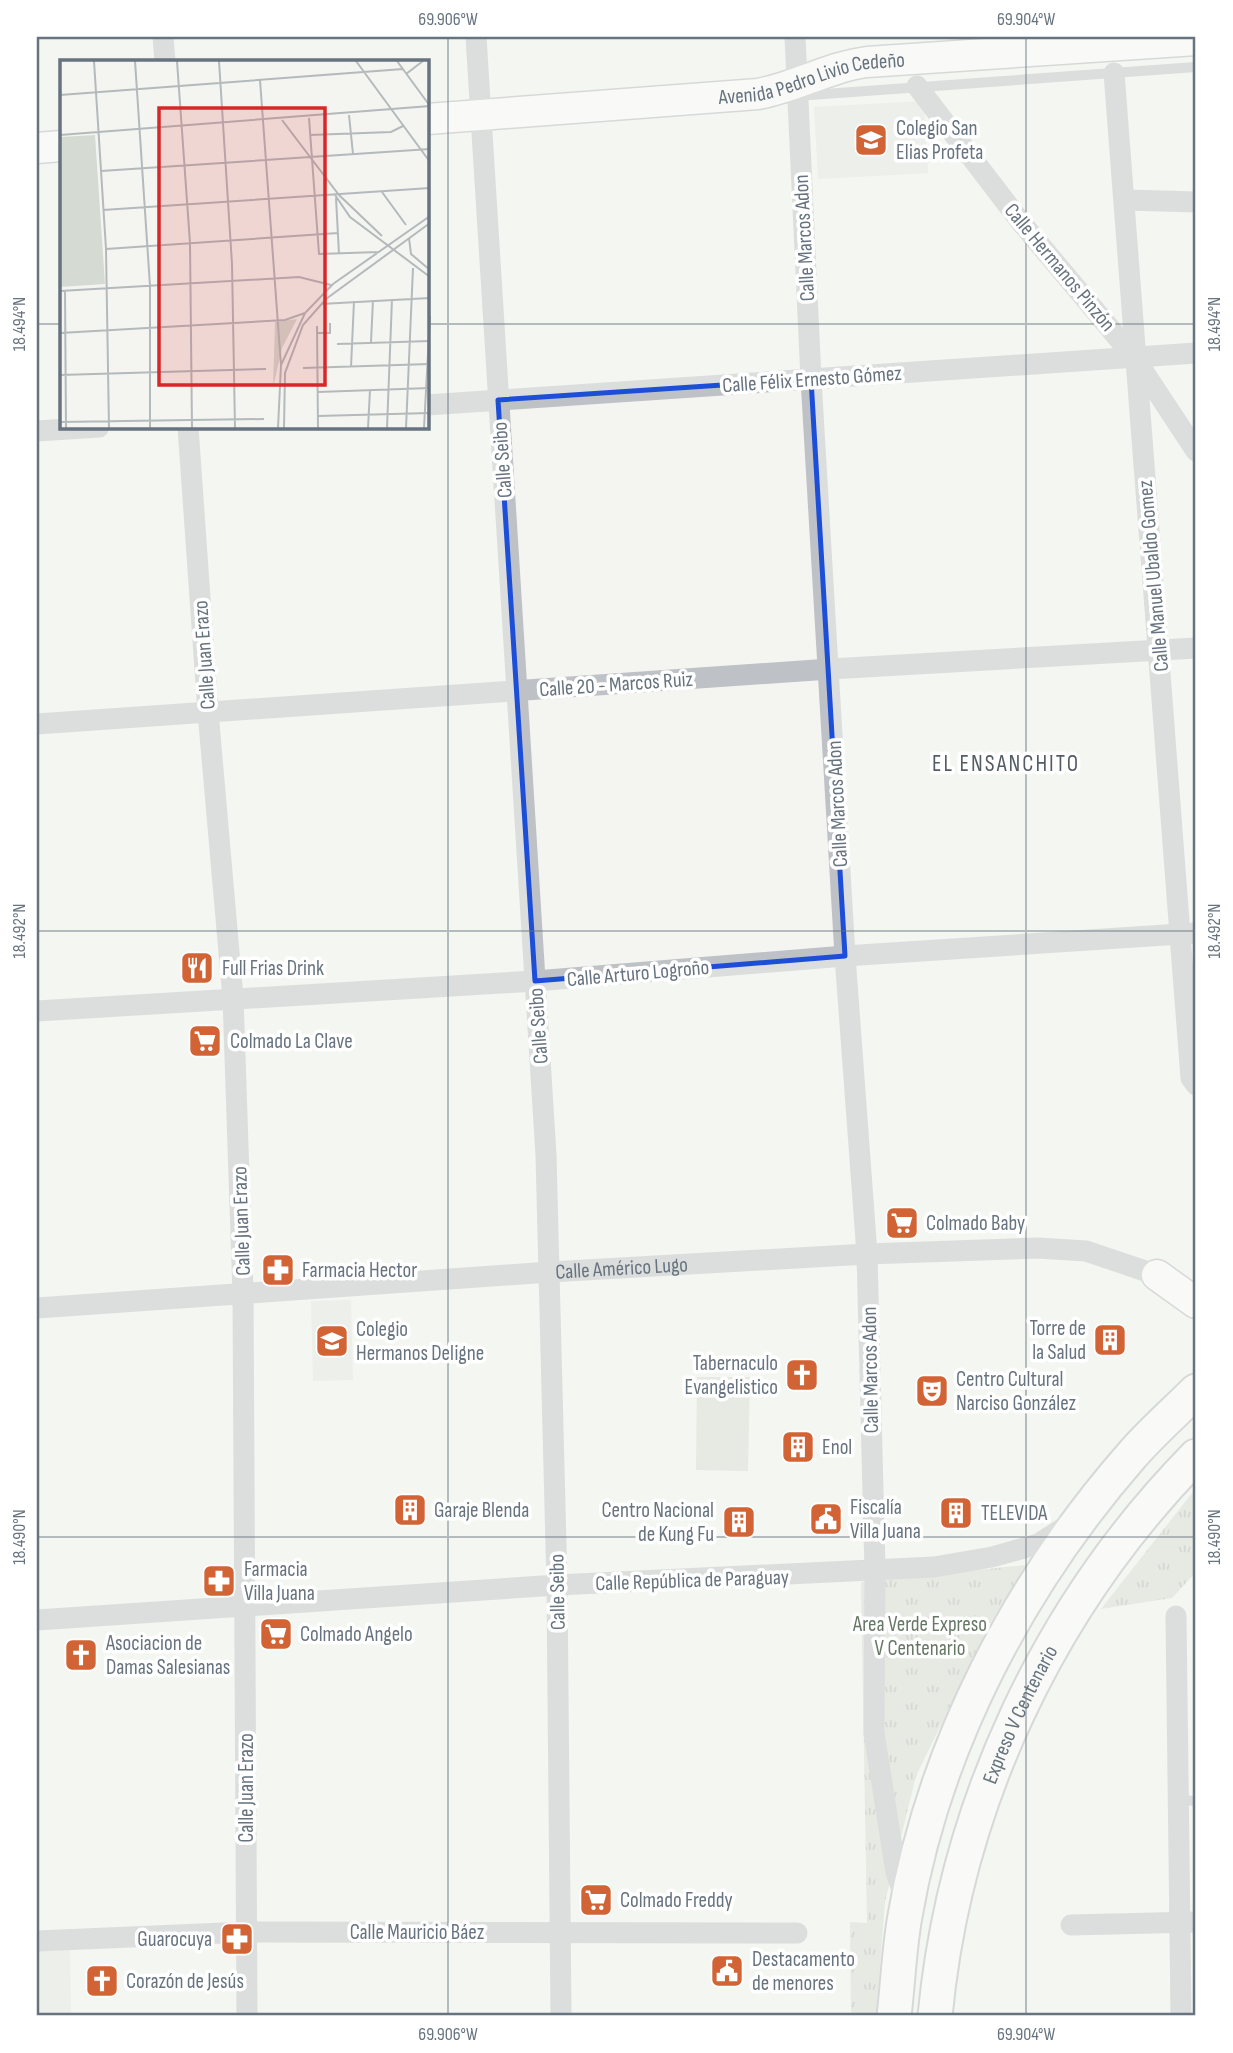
<svg xmlns="http://www.w3.org/2000/svg" width="1233" height="2053" viewBox="0 0 1233 2053" font-family="'Sofia Sans Condensed',sans-serif">
<style>
.built{fill:#e5e6e5}
.grass{fill:url(#grass-tufts)}
.pitch{fill:#d5dbd3}
.lines{fill:none;stroke-linecap:round;stroke-linejoin:round}
.secondary-casing{stroke:#b3b7bb;stroke-width:33}
.primary-casing{stroke:#b2b5b9;stroke-width:37}
.lane{stroke:#bec1c5;stroke-width:10}
.street{stroke:#bec1c5;stroke-width:21}
.secondary{stroke:#fff;stroke-width:30}
.primary{stroke:#fff;stroke-width:33}
.marked{fill:none;stroke:#1d4ed8;stroke-width:5;stroke-linejoin:round}
.ticks{fill:none;stroke:#67737f;stroke-width:2;stroke-opacity:0.45}
.labels{text-anchor:middle;stroke-width:7;stroke-linejoin:round;paint-order:stroke}
.street-label{font-size:21px;fill:#67737f;stroke:#fff}
.poi-label{font-size:21px;fill:#67737f;stroke:#fff;text-anchor:start}
.park-label{font-size:21px;fill:#677765;stroke:#fff}
.neighbourhood-label{font-size:23px;letter-spacing:2px;fill:#545c65;stroke:#fff}
.inset-road{fill:none;stroke:#b4b9bc;stroke-width:2}
.view{fill:#d62828;fill-opacity:0.15;stroke:#d62828;stroke-width:3.5}
.inset-edge{fill:none;stroke:#67737f;stroke-width:3.5}
.neatline{fill:none;stroke:#67737f;stroke-width:2.5}
.ticks-label{font-size:18px;text-anchor:middle;fill:#67737f}
</style>
<defs>
<pattern id="grass-tufts" width="24" height="20" patternUnits="userSpaceOnUse" patternTransform="scale(1.75)"><rect width="24" height="20" fill="#d5dbd3"/><path d="M3 7l-1-3M5 7V3M7 7l1-3M15 17l-1-3M17 17v-4M19 17l1-3" fill="none" stroke="#b1b6b0"/></pattern>
</defs>
<rect width="100%" height="100%" fill="#f4f5f1"/>
<g class="built">
<polygon points="924,101 928,173 818,179 814,107"/>
<polygon points="351,1300 353,1380 313,1381 311,1301"/>
<polygon points="70,1947 71,2016 37,2016 37,1948"/>
</g>
<g class="grass">
<polygon points="1196,1488 1196,1572 1172,1598 1101,1609"/>
<polygon points="1026,1565 992,1620 916,1776 885,1902 876,2016 851,2016 850,1922 867,1923 861,1582"/>
</g>
<polygon class="pitch" points="697,1377 750,1377 748,1471 696,1470"/>
<g class="lines">
<defs>
<g id="secondary">
<path id="s2" d="M 427,119 L 758,94 C 796,87 829,67 867,62 L 1196,40"/>
<polyline points="37,148 61,146"/>
<polyline points="1157,1275 1196,1303"/>
</g>
<g id="primary">
<path d="M 894,2016 C 898,1983 899,1949 905,1916 C 934,1746 1019,1584 1132,1455 C 1152,1432 1175,1412 1196,1391"/>
<path id="s3" d="M 935,2016 C 955,1806 1048,1607 1196,1456"/>
</g>
</defs>
<use href="#secondary" class="secondary-casing"/>
<use href="#primary" class="primary-casing"/>
<g class="lane">
<polyline points="797,96 1196,67"/>
<polyline points="1180,1800 1196,1801"/>
</g>
<g class="street">
<polyline points="163,37 165,61"/>
<polyline points="476,37 546,1155 557,1585 561,2016"/>
<polyline points="795,37 811,379 845,956 867,1254 875,1571 874,1733 896,1872 906,1902"/>
<polyline points="1114,73 1191,1078 1196,1085"/>
<polyline points="917,86 1020,221 1134,357 1196,451"/>
<polyline points="1126,200 1196,202"/>
<polyline points="427,405 1196,353"/>
<polyline points="188,427 208,712 233,998 243,1293 247,2016"/>
<polyline points="37,431 99,427"/>
<polyline points="37,724 830,669 1196,648"/>
<polyline points="37,1011 535,981 845,956 1196,933"/>
<path id="s1" d="M 37,1308 L 550,1272 L 867,1254 L 1038,1248 L 1086,1251 L 1157,1275"/>
<polyline points="1176,1616 1181,2016"/>
<polyline points="37,1620 557,1585 934,1567 992,1557 1038,1544 1071,1523"/>
<polyline points="1071,1925 1196,1922"/>
<polyline points="37,1941 247,1932 797,1933"/>
</g>
<use href="#secondary" class="secondary"/>
<use href="#primary" class="primary"/>
</g>
<path d="M0 0H1233V2053H0ZM 811,379 L 845,956 L 535,981 L 498,400 Z" fill="#f4f5f1" fill-opacity=".55" fill-rule="evenodd"/>
<path class="marked" d="M 811,379 L 845,956 L 535,981 L 498,400 Z"/>
<path class="ticks" d="M 448,37 L 448,2016M 1026,37 L 1026,2016M 37,324 L 61,324M 427,324 L 1196,324M 37,931 L 1196,931M 37,1537 L 1196,1537"/>
<defs>
<symbol id="school-square" viewBox="-11 -11 22 22"><rect x="-9" y="-9" width="18" height="18" rx="4" fill="#d16335" stroke="#fff"/><path d="M0-5L7-2L0 1L-7-2ZM-4 1L0 2.5L4 1V4Q0 6-4 4Z" fill="#fff"/></symbol>
<symbol id="restaurant-square" viewBox="-11 -11 22 22"><rect x="-9" y="-9" width="18" height="18" rx="4" fill="#d16335" stroke="#fff"/><path d="M-5-6h1v4h1v-4h1v4h1v-4h1v5L-1.5 .5V6h-2V.5L-5-1ZM5-6V6H3V1.5H1.5Q1.5-4 5-6Z" fill="#fff"/></symbol>
<symbol id="supermarket-square" viewBox="-11 -11 22 22"><rect x="-9" y="-9" width="18" height="18" rx="4" fill="#d16335" stroke="#fff"/><path d="M-6-5.5h2.5l.6 2H6L4.5 2H-2.5L-4.4-4H-6ZM-1.5 3.2a1.3 1.3 0 1 0 .1 0ZM3 3.2a1.3 1.3 0 1 0 .1 0Z" fill="#fff"/></symbol>
<symbol id="pharmacy-square" viewBox="-11 -11 22 22"><rect x="-9" y="-9" width="18" height="18" rx="4" fill="#d16335" stroke="#fff"/><path d="M-2-6h4v4h4v4h-4v4h-4v-4h-4v-4h4Z" fill="#fff"/></symbol>
<symbol id="building-square" viewBox="-11 -11 22 22"><rect x="-9" y="-9" width="18" height="18" rx="4" fill="#d16335" stroke="#fff"/><path d="M-4-6H4V6H1V3H-1V6H-4ZM-2.5-4.3h1.7v1.8h-1.7ZM.8-4.3h1.7v1.8H.8ZM-2.5-1h1.7V.8h-1.7ZM.8-1h1.7V.8H.8Z" fill="#fff"/></symbol>
<symbol id="church-square" viewBox="-11 -11 22 22"><rect x="-9" y="-9" width="18" height="18" rx="4" fill="#d16335" stroke="#fff"/><path d="M-1.2-6h2.4v3.5h3.3v2.4h-3.3V6h-2.4V-.1h-3.3v-2.4h3.3Z" fill="#fff"/></symbol>
<symbol id="theatre-square" viewBox="-11 -11 22 22"><rect x="-9" y="-9" width="18" height="18" rx="4" fill="#d16335" stroke="#fff"/><path d="M-5-5.5Q0-4 5-5.5V0Q5 5 0 6Q-5 5-5 0ZM-3.3-2.5H-1v1.5H-3.3ZM1-2.5H3.3v1.5H1ZM-2.8 1Q0 5.5 2.8 1Z" fill="#fff"/></symbol>
<symbol id="civic-square" viewBox="-11 -11 22 22"><rect x="-9" y="-9" width="18" height="18" rx="4" fill="#d16335" stroke="#fff"/><path d="M-.6-6.5H3V-4.5H.6V-3L4-1V1h2V6H-6V1h2V-1L-.6-3ZM-1.2 2.5V6h2.4V2.5Z" fill="#fff"/></symbol>
</defs>
<g fill-rule="evenodd">
<use href="#school-square" x="852" y="121" width="38" height="38"/>
<use href="#restaurant-square" x="178" y="949" width="38" height="38"/>
<use href="#supermarket-square" x="186" y="1022" width="38" height="38"/>
<use href="#supermarket-square" x="883" y="1204" width="38" height="38"/>
<use href="#pharmacy-square" x="259" y="1251" width="38" height="38"/>
<use href="#building-square" x="1091" y="1321" width="38" height="38"/>
<use href="#school-square" x="313" y="1322" width="38" height="38"/>
<use href="#church-square" x="783" y="1356" width="38" height="38"/>
<use href="#theatre-square" x="913" y="1372" width="38" height="38"/>
<use href="#building-square" x="779" y="1428" width="38" height="38"/>
<use href="#building-square" x="391" y="1491" width="38" height="38"/>
<use href="#building-square" x="937" y="1494" width="38" height="38"/>
<use href="#civic-square" x="807" y="1500" width="38" height="38"/>
<use href="#building-square" x="720" y="1503" width="38" height="38"/>
<use href="#pharmacy-square" x="200" y="1562" width="38" height="38"/>
<use href="#supermarket-square" x="257" y="1615" width="38" height="38"/>
<use href="#church-square" x="62" y="1636" width="38" height="38"/>
<use href="#supermarket-square" x="577" y="1881" width="38" height="38"/>
<use href="#pharmacy-square" x="218" y="1920" width="38" height="38"/>
<use href="#civic-square" x="708" y="1952" width="38" height="38"/>
<use href="#church-square" x="83" y="1962" width="38" height="38"/>
</g>
<g class="labels">
<g class="street-label">
<text dy="7" stroke="none"><textPath href="#s2" startOffset="388">Avenida Pedro Livio Cedeño</textPath></text>
<text transform="translate(804 238) rotate(-93)" y="7">Calle Marcos Adon</text>
<text transform="translate(1060 267) rotate(50)" y="7">Calle Hermanos Pinzón</text>
<text transform="translate(812 379) rotate(-4)" y="7">Calle Félix Ernesto Gómez</text>
<text transform="translate(502 460) rotate(-94)" y="7">Calle Seibo</text>
<text transform="translate(1153 576) rotate(-95)" y="7">Calle Manuel Ubaldo Gomez</text>
<text transform="translate(204 655) rotate(-94)" y="7">Calle Juan Erazo</text>
<text transform="translate(616 684) rotate(-4)" y="7">Calle 20 - Marcos Ruiz</text>
<text transform="translate(837 804) rotate(-93)" y="7">Calle Marcos Adon</text>
<text transform="translate(638 973) rotate(-5)" y="7">Calle Arturo Logroño</text>
<text transform="translate(538 1026) rotate(-94)" y="7">Calle Seibo</text>
<text transform="translate(241 1221) rotate(-92)" y="7">Calle Juan Erazo</text>
<text dy="7" stroke="none"><textPath href="#s1" startOffset="586">Calle Américo Lugo</textPath></text>
<text transform="translate(870 1370) rotate(-91)" y="7">Calle Marcos Adon</text>
<text transform="translate(692 1580) rotate(-2)" y="7">Calle República de Paraguay</text>
<text transform="translate(557 1592) rotate(-91)" y="7">Calle Seibo</text>
<text dy="7" stroke="none"><textPath href="#s3" startOffset="315">Expreso V Centenario</textPath></text>
<text transform="translate(246 1788) rotate(-90)" y="7">Calle Juan Erazo</text>
<text x="417" y="1939">Calle Mauricio Báez</text>
</g>
<g class="poi-label">
<text x="896" y="135">Colegio San<tspan x="896" dy="24">Elias Profeta</tspan></text>
<text x="222" y="975">Full Frias Drink</text>
<text x="230" y="1048">Colmado La Clave</text>
<text x="926" y="1230">Colmado Baby</text>
<text x="302" y="1277">Farmacia Hector</text>
<text x="1086" y="1335" text-anchor="end">Torre de<tspan x="1086" dy="24">la Salud</tspan></text>
<text x="356" y="1336">Colegio<tspan x="356" dy="24">Hermanos Deligne</tspan></text>
<text x="778" y="1370" text-anchor="end">Tabernaculo<tspan x="778" dy="24">Evangelistico</tspan></text>
<text x="956" y="1386">Centro Cultural<tspan x="956" dy="24">Narciso González</tspan></text>
<text x="822" y="1454">Enol</text>
<text x="850" y="1514">Fiscalía<tspan x="850" dy="24">Villa Juana</tspan></text>
<text x="434" y="1517">Garaje Blenda</text>
<text x="714" y="1517" text-anchor="end">Centro Nacional<tspan x="714" dy="24">de Kung Fu</tspan></text>
<text x="981" y="1520">TELEVIDA</text>
<text x="244" y="1576">Farmacia<tspan x="244" dy="24">Villa Juana</tspan></text>
<text x="300" y="1641">Colmado Angelo</text>
<text x="106" y="1650">Asociacion de<tspan x="106" dy="24">Damas Salesianas</tspan></text>
<text x="620" y="1907">Colmado Freddy</text>
<text x="212" y="1946" text-anchor="end">Guarocuya</text>
<text x="752" y="1966">Destacamento<tspan x="752" dy="24">de menores</tspan></text>
<text x="126" y="1988">Corazón de Jesús</text>
</g>
<g class="park-label">
<text x="920" y="1631">Area Verde Expreso<tspan x="920" dy="24">V Centenario</tspan></text>
</g>
<g class="neighbourhood-label">
<text x="1006" y="771">EL ENSANCHITO</text>
</g>
</g>
<g transform="translate(60 60)">
<rect width="369" height="369" fill="#f4f5f1"/>
<path d="M 237,259 L 222,288 L 213,328 L 215,262 Z" fill="#d5dbd3"/>
<path d="M 35,75 L 45,224 L 0,227 L 0,77 Z" fill="#d5dbd3"/>
<path class="inset-road" d="M 34,1 L 46,189 L 49,368M 75,1 L 90,226 L 90,368M 117,1 L 130,183 L 132,368M 159,1 L 172,204 L 175,368M 296,1 L 370,102M 337,1 L 370,46M 346,14 L 363,1M 200,20 L 221,305M 0,35 L 343,9M 289,55 L 293,94M 249,58 L 259,194 L 319,192M 222,60 L 279,135 L 322,176M 0,75 L 370,46M 250,75 L 331,72 L 343,66M 41,111 L 370,89M 322,132 L 346,165M 275,135 L 290,157 L 370,217M 276,138 L 279,194M 43,150 L 370,128M 349,178 L 351,194 L 370,210M 46,189 L 278,173M 0,231 L 239,217 L 271,225M 5,231 L 6,368M 261,244 L 370,238M 257,266 L 258,368M 0,273 L 225,260 L 245,253M 257,273 L 270,273 L 270,263M 311,282 L 313,240M 277,284 L 370,281M 291,307 L 294,241M 243,308 L 370,304M 0,315 L 206,309M 258,332 L 370,328M 258,356 L 370,353M 0,362 L 204,359M 218,368 L 221,305 L 245,253 L 273,224 L 370,156M 224,368 L 225,313 L 243,265 L 266,239 L 370,163M 308,368 L 310,330M 327,368 L 332,239M 346,368 L 353,208M 364,368 L 370,256"/>
<path class="view" d="M 99,48 L 265,48 L 265,325 L 99,325 Z"/>
<rect width="369" height="369" class="inset-edge"/>
</g>
<rect width="1233" height="2053" fill="none" stroke="#ffffff" stroke-width="77"/>
<rect x="38" y="38" width="1156" height="1976" class="neatline"/>
<g class="ticks-label">
<text x="448" y="25">69.906°W</text>
<text x="1026" y="25">69.904°W</text>
<text transform="translate(19 324) rotate(-90)" y="6">18.494°N</text>
<text transform="translate(1214 324) rotate(-90)" y="6">18.494°N</text>
<text transform="translate(19 931) rotate(-90)" y="6">18.492°N</text>
<text transform="translate(1214 931) rotate(-90)" y="6">18.492°N</text>
<text transform="translate(19 1537) rotate(-90)" y="6">18.490°N</text>
<text transform="translate(1214 1537) rotate(-90)" y="6">18.490°N</text>
<text x="448" y="2040">69.906°W</text>
<text x="1026" y="2040">69.904°W</text>
</g>
</svg>
